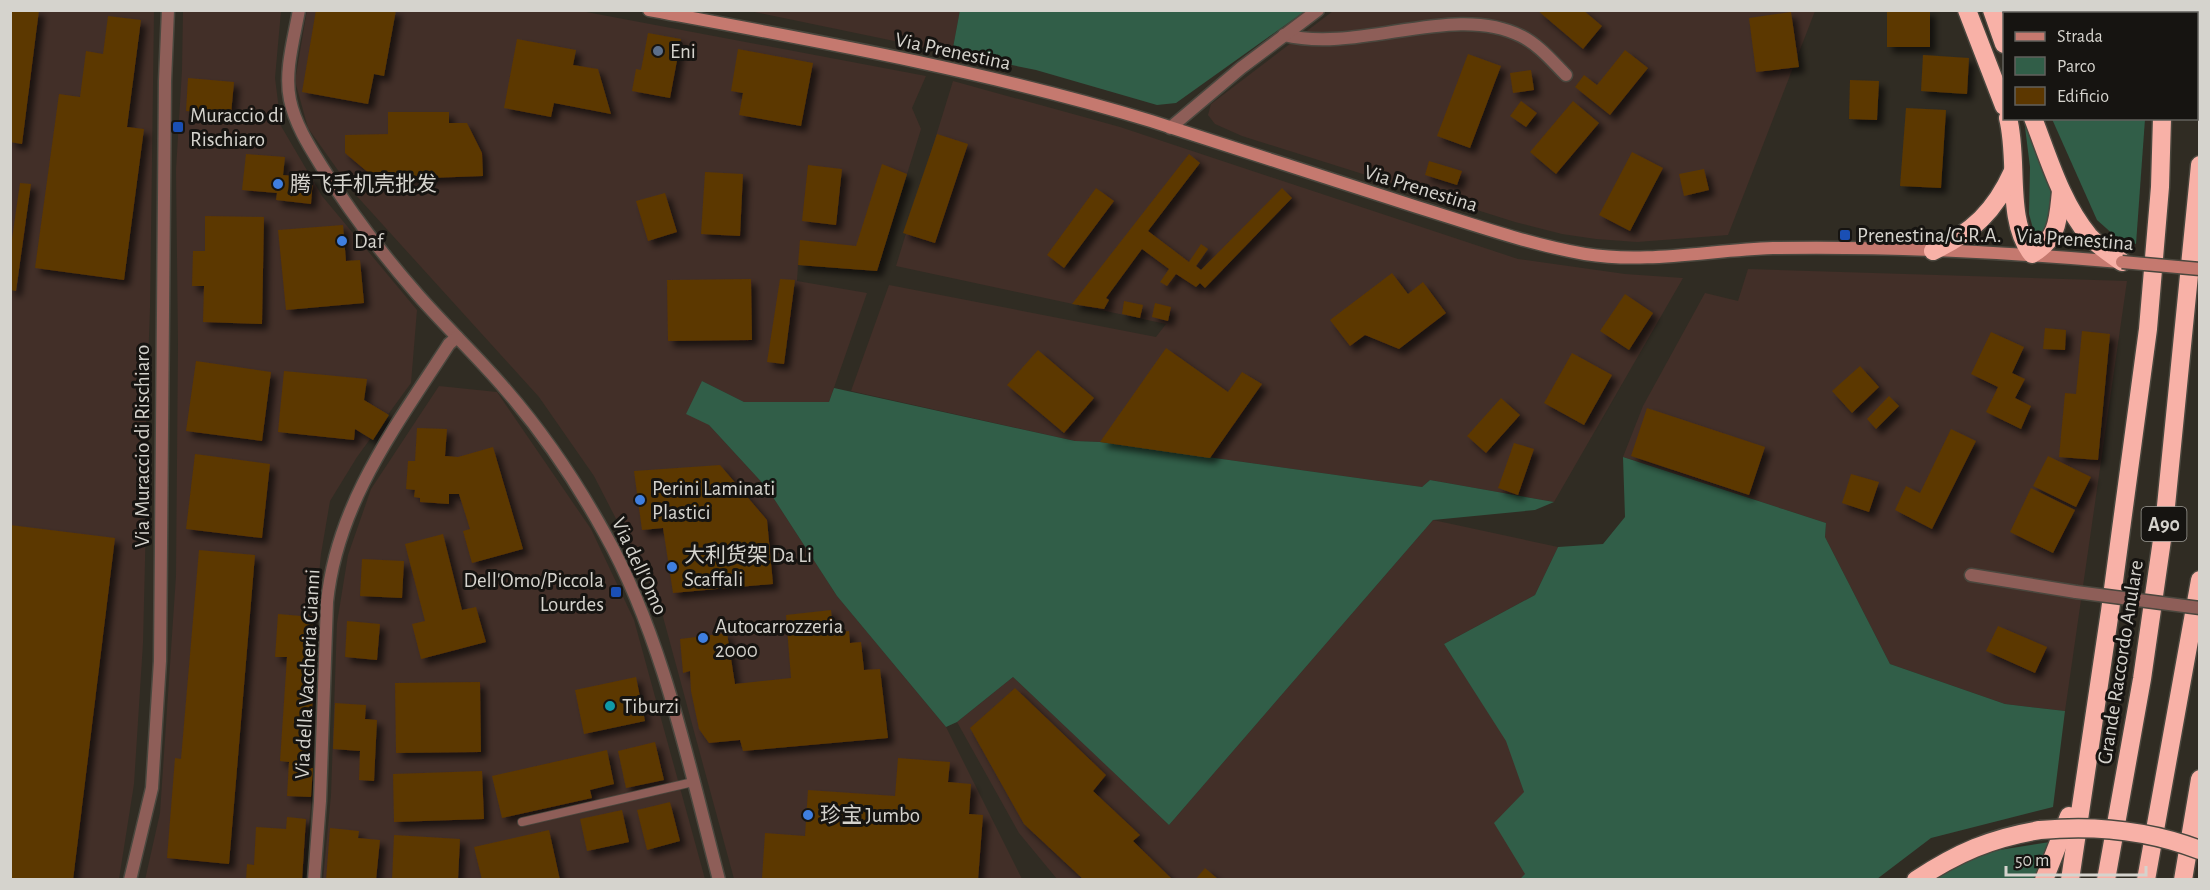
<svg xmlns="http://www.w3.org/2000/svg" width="2210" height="890" viewBox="0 0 2210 890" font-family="'Alegreya Sans','Noto Sans SC',sans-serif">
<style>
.industrial{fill:#422f28}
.green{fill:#315e48}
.building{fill:#5c3700;filter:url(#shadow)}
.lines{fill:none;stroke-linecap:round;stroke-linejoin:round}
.lane-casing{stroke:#4a473e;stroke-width:10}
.street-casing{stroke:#4a473e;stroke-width:15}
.secondary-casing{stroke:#4a473e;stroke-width:15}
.highway-casing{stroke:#4a473e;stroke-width:21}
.lane{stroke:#8e5e58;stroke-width:8}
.street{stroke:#8e5e58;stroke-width:12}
.secondary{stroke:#c5796f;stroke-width:12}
.highway{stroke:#f8b1a7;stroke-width:18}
.street-bridge-casing{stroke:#4a473e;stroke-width:15;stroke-linecap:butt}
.secondary-bridge-casing{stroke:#4a473e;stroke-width:15;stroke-linecap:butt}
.highway-bridge-casing{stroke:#4a473e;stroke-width:21;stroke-linecap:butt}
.street-bridge{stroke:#8e5e58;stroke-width:12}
.secondary-bridge{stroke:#c5796f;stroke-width:12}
.highway-bridge{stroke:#f8b1a7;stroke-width:18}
.service-dot{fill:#5c6f8a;stroke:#161411;stroke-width:2}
.transit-dot{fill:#1a4fb4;stroke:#161411;stroke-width:2}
.shop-dot{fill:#3f7fe0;stroke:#161411;stroke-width:2}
.culture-dot{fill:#0f9aa8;stroke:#161411;stroke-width:2}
.labels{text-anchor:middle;stroke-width:6;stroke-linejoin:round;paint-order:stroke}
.shield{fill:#161411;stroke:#9c9a95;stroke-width:1.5}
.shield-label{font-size:20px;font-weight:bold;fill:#d5d3cd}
.poi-label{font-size:21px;fill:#d5d3cd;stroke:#161411;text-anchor:start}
.street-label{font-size:21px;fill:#d5d3cd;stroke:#161411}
</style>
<defs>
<filter id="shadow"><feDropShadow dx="5.5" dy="5.5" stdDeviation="3" flood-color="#0009"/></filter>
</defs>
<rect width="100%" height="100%" fill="#302c23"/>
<g class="industrial">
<polygon points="307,10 581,11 926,76 912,108 921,129 877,271 798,265 797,281 867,293 829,402 744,402 702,381 709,425 767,488 837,596 946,727 1022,879 734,879 662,613 648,581 594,476 539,397 354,193 308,128 295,81"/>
<polygon points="10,11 154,11 150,308 144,477 146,519 143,643 134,784 119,879 11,879"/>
<polygon points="183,11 281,11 275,78 281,126 322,196 417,310 411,383 357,457 330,501 321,554 317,594 311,805 303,879 145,880 160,813 176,576 178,344 176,170 182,70"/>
<polygon points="750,11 960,11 952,53"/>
<polygon points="1333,11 1815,11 1728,235 1637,242 1596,239 1562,234 1515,222 1242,136 1215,124 1208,115 1211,104"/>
<polygon points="953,81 1120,127 1518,259 1625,274 1683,278 1554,502 1430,480 1422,487 1100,442 1075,441 851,391 889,285 1156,337 1166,324 896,266"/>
<polygon points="1748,269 2127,281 2065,711 2005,704 1890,664 1825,537 1826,523 1623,457 1643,406 1705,293 1738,301"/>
<polygon points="439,386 497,392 591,529 634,620 705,879 323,880 331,795 337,623 348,555 371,489"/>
<polygon points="1433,520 1558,547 1535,595 1444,644 1507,741 1524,792 1529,879 1057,879 1019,833 957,722 1013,677 1169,825"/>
</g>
<g class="green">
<polygon points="960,10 1305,10 1305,11 1176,103 1157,105 1036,70 952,53"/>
<polygon points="2006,11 2154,11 2154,14 2007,14"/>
<polygon points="2024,119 2049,178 2051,194 2049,220 2046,229 2039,234 2034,232 2029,214 2030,167"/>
<polygon points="2052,119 2145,119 2136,244 2115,236 2097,220"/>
<polygon points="702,381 744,402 829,402 834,388 1075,441 1100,442 1422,487 1430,480 1554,502 1535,510 1433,520 1169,825 1013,677 957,722 946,727 837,596 767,488 709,425 686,414"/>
<polygon points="1623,457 1826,523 1825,537 1890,664 2005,704 2065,711 2053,807 1931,838 1877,879 1520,879 1525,874 1494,823 1524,792 1506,741 1444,644 1535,595 1558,547 1603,544 1625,517"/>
<polygon points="2050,842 2034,879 1934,880 1973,858 1993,851"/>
</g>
<g class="building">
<polygon points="10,10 39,10 22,144 10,142"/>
<polygon points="316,10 396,10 384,76 374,74 368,104 302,92"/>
<polygon points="1537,10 1583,10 1602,26 1583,49"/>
<rect x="1887" y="10" width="43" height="37"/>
<polygon points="1791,12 1799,67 1756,72 1749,18"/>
<polygon points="108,16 141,20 127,127 144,129 124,280 35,268 59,94 80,97 86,51 103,54"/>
<polygon points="648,33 681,39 670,98 632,91 636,69 641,70"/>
<polygon points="517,39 576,50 573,65 598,69 611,114 554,103 551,117 504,108"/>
<polygon points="738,49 813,63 801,126 739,115 743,93 731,91"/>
<polygon points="1625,50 1648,68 1610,115 1575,87 1584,75 1597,85"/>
<polygon points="1468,54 1501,66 1470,148 1437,136"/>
<polygon points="1923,55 1969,58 1967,94 1921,91"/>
<polygon points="1531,70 1534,90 1513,93 1510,73"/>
<polygon points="188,78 234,82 231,114 186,111"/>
<polygon points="1850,80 1879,81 1877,120 1849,119"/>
<polygon points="1521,101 1537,113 1526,127 1510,116"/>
<polygon points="1573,101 1599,123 1556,174 1530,152"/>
<polygon points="1906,108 1946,110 1941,188 1900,186"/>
<polygon points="388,112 449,112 449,123 467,123 482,153 483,176 377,180 345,153 345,135 388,134"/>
<polygon points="937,134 968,144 935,243 903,233"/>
<polygon points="1632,152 1663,168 1630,231 1599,215"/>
<polygon points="246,154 285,157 283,175 313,178 311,204 276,200 277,193 242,190"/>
<polygon points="1189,154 1200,163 1148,231 1189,262 1201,244 1208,249 1196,266 1201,270 1282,188 1292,198 1205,288 1200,283 1196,287 1176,274 1167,286 1160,282 1169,269 1142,249 1106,298 1109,300 1104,309 1072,304"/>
<polygon points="1429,161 1462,171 1457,185 1425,175"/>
<polygon points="882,164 907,174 877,271 798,265 800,240 856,246"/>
<polygon points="808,165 842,169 836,225 802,221"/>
<polygon points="1704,169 1709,190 1684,196 1679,174"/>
<polygon points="705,172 743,174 740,236 701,234"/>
<polygon points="20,183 31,184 16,291 10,290 10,253"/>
<polygon points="1096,188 1114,201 1064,268 1047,255"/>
<polygon points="665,193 677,232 648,241 636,201"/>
<polygon points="205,216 264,217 262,324 203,322 204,286 192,286 193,251 205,251"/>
<polygon points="343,225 346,261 360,260 364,303 286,310 278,230"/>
<polygon points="1392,273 1408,294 1423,282 1446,313 1399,349 1365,335 1350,346 1330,320"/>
<polygon points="751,279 752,340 668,341 667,280"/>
<polygon points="780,279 795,280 784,364 767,362"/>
<polygon points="1625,294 1653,313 1629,350 1600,331"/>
<polygon points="1124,301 1143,305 1140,318 1122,314"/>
<polygon points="1155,303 1171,307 1168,321 1152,317"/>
<polygon points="2045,328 2066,330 2065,350 2043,349"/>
<polygon points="2082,331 2110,334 2098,460 2059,457 2065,393 2076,394"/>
<polygon points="1991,332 2024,347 2012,373 2025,379 2015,398 2031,406 2021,429 1986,412 1998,387 1971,374"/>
<polygon points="1166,348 1228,392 1242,372 1262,384 1210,458 1100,442"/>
<polygon points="1038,350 1094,398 1064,433 1007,385"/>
<polygon points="1572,353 1612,375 1584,425 1544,403"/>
<polygon points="196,361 271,372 262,441 186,431"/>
<polygon points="1860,366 1879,387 1852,413 1832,391"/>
<polygon points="284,371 367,379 364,400 389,415 373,440 355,429 354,440 278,432"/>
<polygon points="1889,396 1899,406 1876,429 1867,419"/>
<polygon points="1501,398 1520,415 1486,453 1467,436"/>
<polygon points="1647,408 1765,447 1749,495 1631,456"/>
<polygon points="417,428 447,429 445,456 458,457 493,447 523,549 472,563 463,531 470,529 459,494 449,494 449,504 420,502 420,498 414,497 415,490 406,489 408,461 415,461"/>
<polygon points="1951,429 1976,441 1932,529 1895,510 1906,486 1920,493"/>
<polygon points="1514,443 1534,449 1518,495 1498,488"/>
<polygon points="195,454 270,464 262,538 186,529"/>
<polygon points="2048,456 2091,477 2076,507 2033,486"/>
<polygon points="720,465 767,520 773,584 673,593 663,528 642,530 634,471"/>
<polygon points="1851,474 1879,482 1869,512 1842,503"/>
<polygon points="2031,488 2075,510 2053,553 2010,532"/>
<polygon points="10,525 115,538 73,880 10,880"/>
<polygon points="443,534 462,610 476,607 486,642 421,659 412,624 425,621 405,544"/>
<polygon points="199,550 255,555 229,864 167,858 175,758 181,759"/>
<polygon points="362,559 404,561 402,598 360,596"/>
<polygon points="831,610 833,633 849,631 850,643 861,642 864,670 880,669 888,738 743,751 740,740 709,743 699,729 691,691 690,671 683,673 680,639 727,633 735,684 791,678 786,615"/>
<polygon points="278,614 313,617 310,672 314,673 309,768 313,768 311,797 287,796 289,762 280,761 287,657 275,657"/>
<polygon points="347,621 380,624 377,660 345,657"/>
<polygon points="1998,626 2047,647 2035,673 1986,651"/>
<polygon points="636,677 645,721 584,734 575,690"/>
<polygon points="480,682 481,752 396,753 395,683"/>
<polygon points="1015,688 1106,775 1093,791 1140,835 1133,841 1173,880 1084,880 1024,824 970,728"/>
<polygon points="335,703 366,705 365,719 377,720 374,781 359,780 360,751 333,749"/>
<polygon points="655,742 664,780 626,788 618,751"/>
<polygon points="607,750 614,784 590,790 592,798 502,818 492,776"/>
<polygon points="898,758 950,762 948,782 971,784 969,814 983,815 978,880 762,878 765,833 805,836 808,790 895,796"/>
<polygon points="482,771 484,819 394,822 393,774"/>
<polygon points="670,802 680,841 647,850 637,810"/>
<polygon points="622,810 629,842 587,851 580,819"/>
<polygon points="287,817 306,819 302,880 246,880 247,864 254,865 256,827 286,829"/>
<polygon points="330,828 359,831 358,838 380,840 376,880 326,880"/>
<polygon points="549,830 560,880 482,880 474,847"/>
<polygon points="394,835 460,839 458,880 392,880"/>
<polygon points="1205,868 1219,880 1195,880"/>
</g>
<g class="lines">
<defs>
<polyline id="lane" points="522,822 693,782"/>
<g id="street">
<path d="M 299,10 C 294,38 284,72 290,100 C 295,124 309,146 322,167 C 350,212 383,255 418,295 C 446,327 478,357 506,390 C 544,434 577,483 605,534 C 663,637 689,766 719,880"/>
<path d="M 1284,35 C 1359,54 1454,2 1521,36 C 1539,45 1552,61 1566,75"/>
<polyline points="1170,128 1241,68 1318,10"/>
<polyline points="1971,575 2076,592"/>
<polyline points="130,880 152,788 160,661 165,81 168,10"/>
<path d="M 314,880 L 320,801 L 327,602 C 337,503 396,426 449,344 L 457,337"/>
</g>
<path id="secondary" d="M 649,10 C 817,41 987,71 1151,121 C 1240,149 1328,179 1417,207 C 1472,224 1528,244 1585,254 C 1647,264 1710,250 1773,248 C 1889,246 2005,252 2120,262"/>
<g id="highway">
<polyline points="1967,10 2004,106"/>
<polyline points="1992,10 2004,44"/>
<polyline points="2169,14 2169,10"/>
<path d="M 2008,118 C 2019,160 2005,220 2032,254 C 2059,238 2058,219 2061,191"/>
<path d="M 2033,118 C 2049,159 2061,202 2089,236 C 2098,246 2111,254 2122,262"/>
<path d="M 1933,251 C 1973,232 1995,211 2013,171"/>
<path d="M 1916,880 C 1957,853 1991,838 2040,830"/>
<polyline points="2044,880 2069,816"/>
<polyline points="2070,880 2110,611 2148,329 2160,187 2162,118"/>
<polyline points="2106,880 2142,679 2164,526 2200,165"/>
<polyline points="2146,880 2200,580"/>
<polyline points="2183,880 2200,779"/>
</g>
</defs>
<use href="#lane" class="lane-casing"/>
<use href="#street" class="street-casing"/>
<use href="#secondary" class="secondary-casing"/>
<use href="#highway" class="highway-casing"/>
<use href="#lane" class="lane"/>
<use href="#street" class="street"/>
<use href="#secondary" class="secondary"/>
<use href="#highway" class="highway"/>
<defs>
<polyline id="street-bridge" points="2076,592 2200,608"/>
<polyline id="secondary-bridge" points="2122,262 2200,269"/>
<path id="highway-bridge" d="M 2040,830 C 2094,825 2148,830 2200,850"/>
</defs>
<use href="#street-bridge" class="street-bridge-casing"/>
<use href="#secondary-bridge" class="secondary-bridge-casing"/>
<use href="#highway-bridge" class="highway-bridge-casing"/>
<use href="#street-bridge" class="street-bridge"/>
<use href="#secondary-bridge" class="secondary-bridge"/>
<use href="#highway-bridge" class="highway-bridge"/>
</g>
<circle class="service-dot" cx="658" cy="51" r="6"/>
<g class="transit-dot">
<rect x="172" y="121" width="12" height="12" rx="3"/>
<rect x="1839" y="229" width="12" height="12" rx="3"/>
<rect x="610" y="586" width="12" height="12" rx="3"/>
</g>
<g class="shop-dot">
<circle cx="278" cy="184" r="6"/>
<circle cx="342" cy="241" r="6"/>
<circle cx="640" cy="500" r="6"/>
<circle cx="672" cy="567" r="6"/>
<circle cx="703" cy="638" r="6"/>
<circle cx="808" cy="815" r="6"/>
</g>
<circle class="culture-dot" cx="610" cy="706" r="6"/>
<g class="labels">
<rect class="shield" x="2141.5" y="507" width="45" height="34" rx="4.5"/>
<g class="shield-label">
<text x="2164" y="531">A90</text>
</g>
<g class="poi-label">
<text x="670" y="58">Eni</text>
<text x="190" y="122">Muraccio di<tspan x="190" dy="24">Rischiaro</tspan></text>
<text x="290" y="191">腾飞手机壳批发</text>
<text x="1857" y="242">Prenestina/G.R.A.</text>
<text x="354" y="248">Daf</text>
<text x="652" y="495">Perini Laminati<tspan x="652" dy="24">Plastici</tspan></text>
<text x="684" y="562">大利货架 Da Li<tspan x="684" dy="24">Scaffali</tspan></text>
<text x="604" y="587" text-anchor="end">Dell'Omo/Piccola<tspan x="604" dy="24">Lourdes</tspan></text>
<text x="715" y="633">Autocarrozzeria<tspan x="715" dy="24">2000</tspan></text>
<text x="622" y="713">Tiburzi</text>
<text x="820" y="822">珍宝 Jumbo</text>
</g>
<g class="street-label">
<text transform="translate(953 51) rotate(12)" y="7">Via Prenestina</text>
<text transform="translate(1421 188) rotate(17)" y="7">Via Prenestina</text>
<text transform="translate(2075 239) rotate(4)" y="7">Via Prenestina</text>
<text transform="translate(142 446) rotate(-90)" y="7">Via Muraccio di Rischiaro</text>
<text transform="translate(640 566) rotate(65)" y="7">Via dell'Omo</text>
<text transform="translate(2120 662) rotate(-81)" y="7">Grande Raccordo Anulare</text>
<text transform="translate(307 674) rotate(-87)" y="7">Via della Vaccheria Gianni</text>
</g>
</g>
<rect width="2210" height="890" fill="none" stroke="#d5d3cd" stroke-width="24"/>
<rect x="2003" y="12" width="195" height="108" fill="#161411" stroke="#62605c" stroke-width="1.5"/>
<rect x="2015" y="32" width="30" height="9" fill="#c5796f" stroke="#62605c" stroke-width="1.5"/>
<text x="2057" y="42" font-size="18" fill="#d5d3cd">Strada</text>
<rect x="2015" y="57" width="30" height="18" fill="#315e48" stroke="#62605c" stroke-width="1.5"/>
<text x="2057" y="72" font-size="18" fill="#d5d3cd">Parco</text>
<rect x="2015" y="87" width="30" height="18" fill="#5c3700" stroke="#62605c" stroke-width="1.5"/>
<text x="2057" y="102" font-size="18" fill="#d5d3cd">Edificio</text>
<path d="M2006 866v9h140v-9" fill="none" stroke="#d5d3cd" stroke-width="3"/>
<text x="2015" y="866" font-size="18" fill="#d5d3cd" stroke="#161411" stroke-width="4.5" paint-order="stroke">50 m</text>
</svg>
